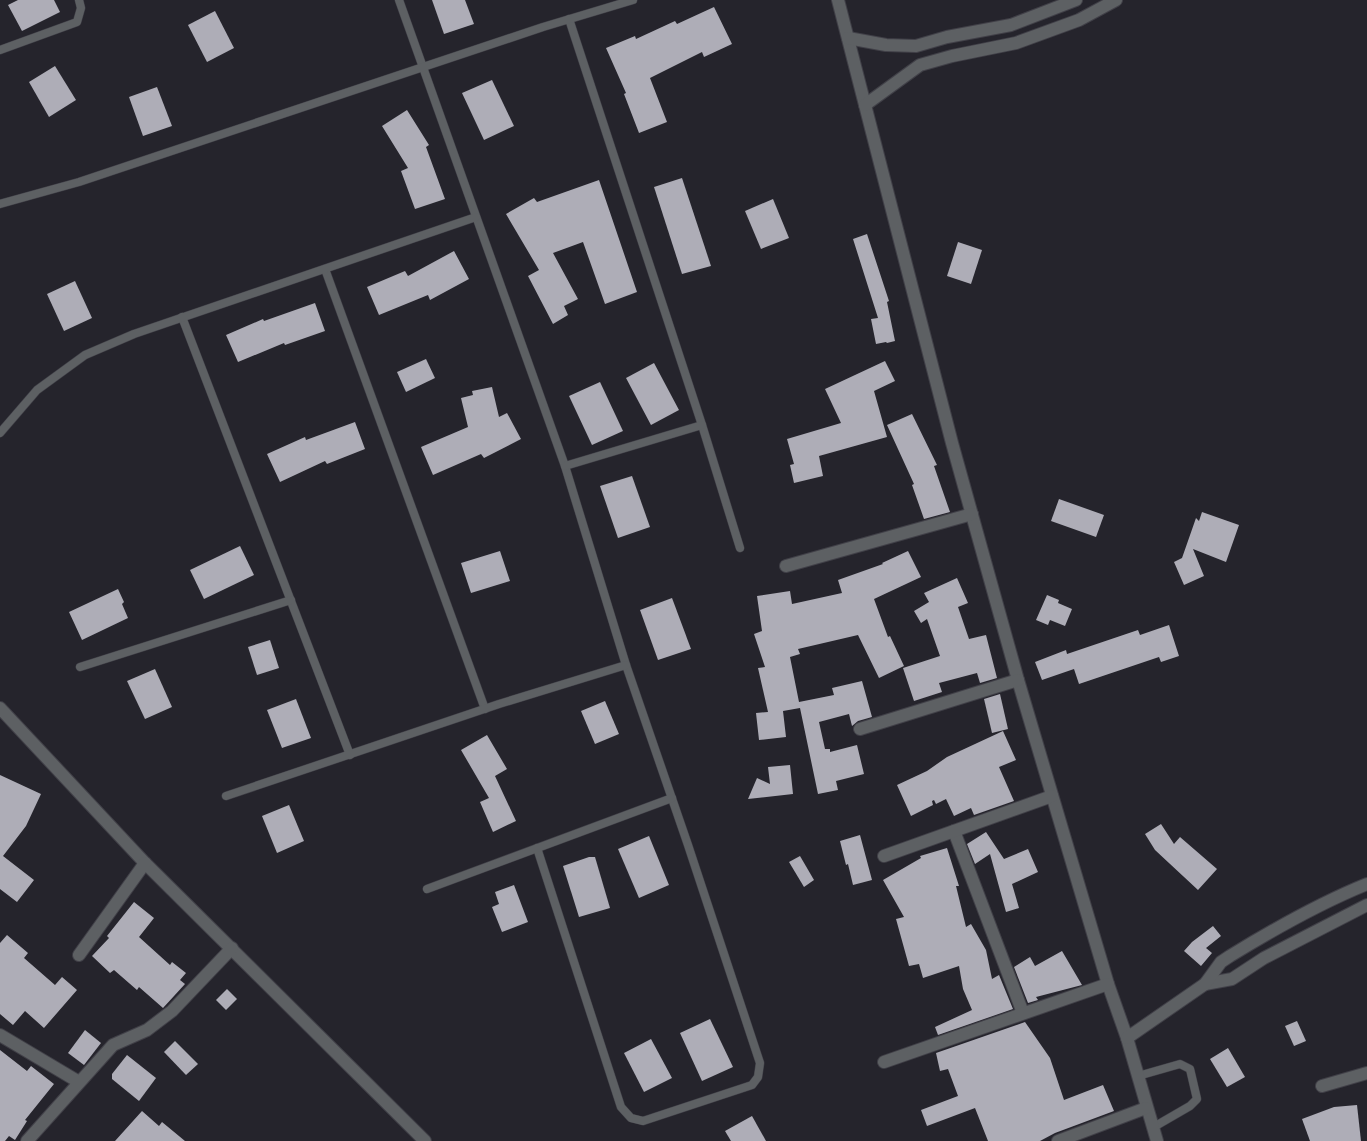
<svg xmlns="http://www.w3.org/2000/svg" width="1367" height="1141" viewBox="0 0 1367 1141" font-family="Manrope,sans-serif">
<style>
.building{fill:#aeadb7}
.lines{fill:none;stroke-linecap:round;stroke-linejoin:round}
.service-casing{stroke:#414048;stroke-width:9}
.minor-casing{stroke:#414048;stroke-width:14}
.service{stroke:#5d6063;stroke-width:8}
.minor{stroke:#5d6063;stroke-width:12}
</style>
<rect width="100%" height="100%" fill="#25242c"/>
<g class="building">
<polygon points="18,0 54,0 60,12 22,31 8,5"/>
<polygon points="432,0 465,0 474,24 444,34"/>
<polygon points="714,7 732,44 704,57 702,52 650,78 667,122 639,133 624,94 626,93 606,48 635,36 636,39 675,21 677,24"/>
<polygon points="215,11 234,48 207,62 188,25"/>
<polygon points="55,66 76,100 49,117 29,82"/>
<polygon points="492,80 514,126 484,140 462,93"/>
<polygon points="157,87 172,126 143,136 129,97"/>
<polygon points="407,110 429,145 426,147 445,199 415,209 401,171 408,168 382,126"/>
<polygon points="682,178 711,266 682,274 654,187"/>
<polygon points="599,180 637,292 605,304 583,242 553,253 578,299 564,306 568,315 553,324 528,276 539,270 506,214 534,198 537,202"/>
<polygon points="773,199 789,238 761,249 745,211"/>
<polygon points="867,234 889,301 887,302 895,341 887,343 886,342 876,344 871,319 878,318 853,239"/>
<polygon points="958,242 982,250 971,284 947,276"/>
<polygon points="454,251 469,279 430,300 428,295 379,315 367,287 405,271 408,276"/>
<polygon points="75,281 92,318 64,331 47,294"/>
<polygon points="315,303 325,331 285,345 284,343 238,362 226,335 263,319 264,321"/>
<polygon points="426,359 435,378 406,392 397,372"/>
<polygon points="885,361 895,381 874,391 887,437 819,456 823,476 794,483 790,465 794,464 787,439 841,423 825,389"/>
<polygon points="654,363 679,410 651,425 626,378"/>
<polygon points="600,382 623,431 592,445 569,396"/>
<polygon points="492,387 499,417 507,413 521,439 484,458 481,454 433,475 421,447 468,427 461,398 473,395 472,391"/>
<polygon points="912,414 937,465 934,466 950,512 924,519 912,485 914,484 887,425"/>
<polygon points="355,422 365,449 327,464 325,461 280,482 267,454 305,437 306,440"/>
<polygon points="632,476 650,527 618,538 600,486"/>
<polygon points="1059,499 1104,515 1096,537 1051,521"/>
<polygon points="1202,512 1239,525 1226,562 1193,549 1204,576 1184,585 1174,562 1182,558 1196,518 1199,521"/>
<polygon points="240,546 254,575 204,599 190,570"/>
<polygon points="500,551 510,581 471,593 461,563"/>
<polygon points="908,551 921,577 874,599 888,637 890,636 904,666 879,678 858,635 798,649 800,654 790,657 799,702 834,695 832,688 862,681 872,717 858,721 852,726 849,714 819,722 825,749 830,749 830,752 857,745 864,774 836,781 838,790 818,794 800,708 783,711 786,737 759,740 756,713 768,712 758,668 765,667 754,634 762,631 757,596 790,591 792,604 842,593 838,580 883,564 882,563"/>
<polygon points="957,578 968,603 958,607 969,639 986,635 997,678 980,683 977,673 939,683 942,692 914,701 903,668 940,656 927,619 921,623 914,611 929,602 924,593"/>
<polygon points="118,589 124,602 122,604 128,618 82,640 69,612"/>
<polygon points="1047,595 1059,600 1058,603 1072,609 1065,626 1050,620 1048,625 1036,620"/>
<polygon points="672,598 691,649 658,660 640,610"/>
<polygon points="1169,625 1179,656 1161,662 1159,657 1079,684 1074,669 1042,680 1035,662 1066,650 1067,654 1138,630 1140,635"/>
<polygon points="270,640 279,668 257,675 248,647"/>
<polygon points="155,669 172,707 145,719 127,681"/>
<polygon points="1000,694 1008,729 992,733 984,699"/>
<polygon points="296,699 311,738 282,748 267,710"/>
<polygon points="605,701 619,734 595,744 581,711"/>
<polygon points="1003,731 1016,760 999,767 1014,801 974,815 971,808 954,816 946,799 936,804 934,800 932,801 933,805 911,816 897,785 927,771 947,757"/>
<polygon points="487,735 507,769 495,776 516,821 493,832 480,802 489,798 461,750"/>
<polygon points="790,765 793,794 748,799 757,778 770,784 768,767"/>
<polygon points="0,775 41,794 26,826 3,856 34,880 17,902 0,889"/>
<polygon points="289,805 304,841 277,853 262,816"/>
<polygon points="1161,824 1174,844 1180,837 1217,869 1198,890 1155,850 1145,834"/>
<polygon points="986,832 1004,859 1028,849 1038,872 1012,884 1019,908 1006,912 990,854 975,864 967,844"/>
<polygon points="860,835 872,880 853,885 848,864 846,865 840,841"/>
<polygon points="649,836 669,885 639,898 618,849"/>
<polygon points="947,848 959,886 956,886 966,927 971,924 986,950 992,979 999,975 1013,1009 938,1035 935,1027 972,1010 963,989 959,966 923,978 919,964 909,966 896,919 904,917 883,880 921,858 920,856"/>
<polygon points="800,856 814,880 804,887 789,862"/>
<polygon points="589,857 595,857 610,908 579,917 563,866"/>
<polygon points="514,885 528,922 502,932 492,907 499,904 495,892"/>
<polygon points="134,902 154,918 139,937 170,965 172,962 186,973 180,980 185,984 163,1008 139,987 137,990 114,970 110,973 92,956 109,938 107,936"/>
<polygon points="1213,926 1221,936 1206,948 1212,953 1201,966 1184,951 1192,942"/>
<polygon points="7,935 28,953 24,958 55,985 62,977 77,990 44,1028 25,1011 13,1025 0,1014 0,943"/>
<polygon points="1062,951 1082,985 1036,997 1038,1000 1028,1003 1014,967 1030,957 1035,966"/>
<polygon points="227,989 237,999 226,1010 216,1000"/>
<polygon points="710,1019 733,1067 702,1081 680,1033"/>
<polygon points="1297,1021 1306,1041 1294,1046 1285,1026"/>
<polygon points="1025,1022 1050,1058 1064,1100 1103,1085 1114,1111 1055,1133 1040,1141 988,1141 975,1108 927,1126 921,1110 958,1096 948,1069 940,1071 936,1053"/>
<polygon points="85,1030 101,1043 84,1065 68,1053"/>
<polygon points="651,1039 672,1078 644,1092 624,1053"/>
<polygon points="175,1041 198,1064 186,1075 164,1052"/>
<polygon points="1228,1048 1245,1077 1227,1087 1210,1059"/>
<polygon points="0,1050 27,1071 31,1066 54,1084 25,1120 27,1121 15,1140 9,1136 5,1141 0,1141"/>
<polygon points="127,1055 156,1078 139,1101 112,1079 112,1074"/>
<polygon points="1357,1105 1361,1141 1310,1141 1302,1119 1334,1107"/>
<polygon points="142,1111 159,1126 162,1122 185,1141 115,1141"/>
<polygon points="752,1116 766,1141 731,1141 725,1131"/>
</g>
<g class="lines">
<defs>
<g id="service">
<polyline points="399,0 565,466 626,665 688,845 760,1063 758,1077 752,1085 643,1121 631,1118 621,1107 537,848"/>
<polyline points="569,19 702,425 740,548"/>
<polyline points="0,50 77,22 81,8 79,0"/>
<polyline points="0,204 79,182 543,27 633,0"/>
<polyline points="325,269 485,709"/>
<polyline points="182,317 350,755"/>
<polyline points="0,433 37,390 85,355 134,334 476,217"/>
<polyline points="565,466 702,425"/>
<polyline points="80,667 291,600"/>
<polyline points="226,796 499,704 626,665"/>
<polyline points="427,889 672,798"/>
<polyline points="1138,1076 1180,1064 1190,1069 1197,1099 1190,1106 1152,1128"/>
</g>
<g id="minor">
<polyline points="838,0 952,443 1018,680 1108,984 1127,1038 1157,1141"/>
<polyline points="848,38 886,45 916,46 947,37 1011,25 1076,0"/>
<polyline points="865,105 920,65 952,56 1016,43 1079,20 1116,0"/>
<polyline points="786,566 972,514"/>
<polyline points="0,708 145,863 425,1141"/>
<polyline points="860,729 1018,680"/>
<polyline points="954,831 1023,1013"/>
<polyline points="884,856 1052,796"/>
<polyline points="79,955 145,863"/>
<polyline points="1205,984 1232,979 1264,958 1367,905"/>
<polyline points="0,1035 79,1082"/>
<path d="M 1127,1038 L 1205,984 L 1221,962 L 1230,956 C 1274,929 1320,903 1367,884"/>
<polyline points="884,1062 1108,984"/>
<polyline points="1322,1086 1367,1073"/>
<polyline points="27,1141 113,1045 147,1030 172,1011 232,948"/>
<polyline points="1058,1141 1146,1108"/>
</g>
</defs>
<use href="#service" class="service-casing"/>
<use href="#minor" class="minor-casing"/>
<use href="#service" class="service"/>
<use href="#minor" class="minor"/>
</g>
</svg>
